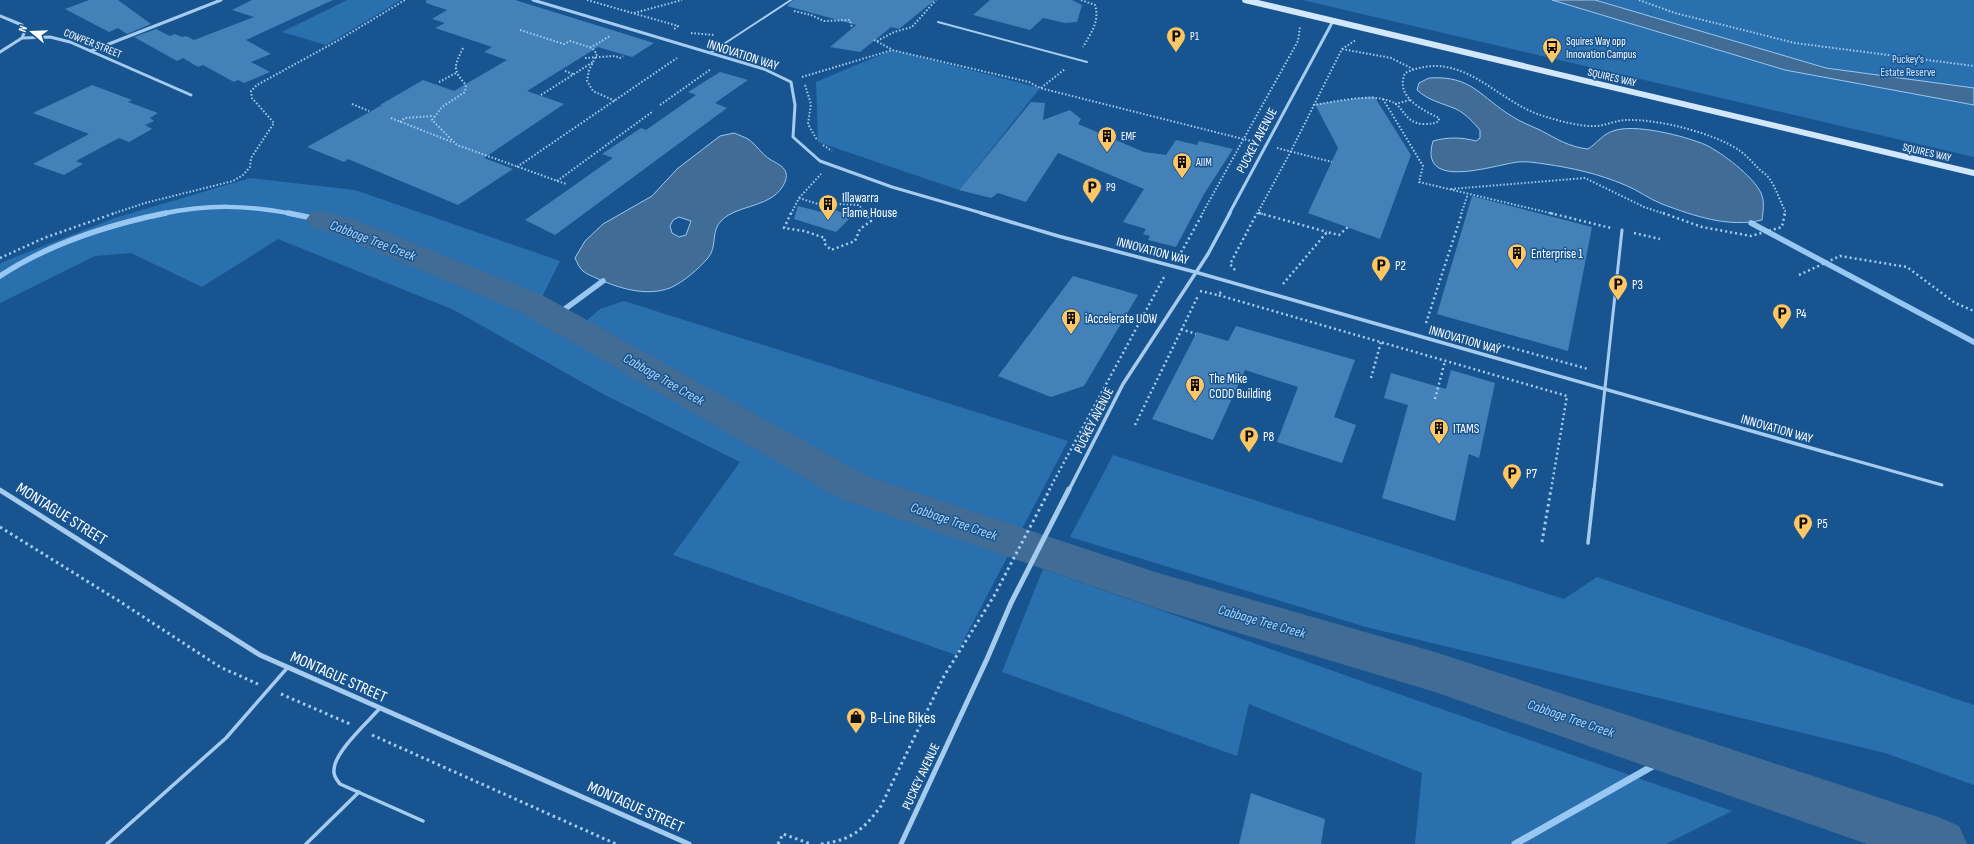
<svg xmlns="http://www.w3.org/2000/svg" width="1974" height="844" viewBox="0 0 1974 844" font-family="'Sofia Sans Condensed',sans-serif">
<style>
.green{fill:#2a6fae}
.water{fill:#406c96;stroke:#98c8f2;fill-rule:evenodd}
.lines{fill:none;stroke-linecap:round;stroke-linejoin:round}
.stream-far2{stroke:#98c8f2;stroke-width:4.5}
.stream-far1{stroke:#98c8f2;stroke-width:5.5}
.stream{stroke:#98c8f2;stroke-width:7}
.river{fill:#406c96;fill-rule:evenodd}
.building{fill:#4481b9}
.path-far2{stroke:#a5ccef;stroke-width:2;stroke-dasharray:1.5 2;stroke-linecap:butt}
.path-far1{stroke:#a5ccef;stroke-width:2.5;stroke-dasharray:2 3;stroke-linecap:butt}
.path{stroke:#a5ccef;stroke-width:3;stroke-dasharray:2.5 3.5;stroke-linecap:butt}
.service-far2{stroke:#a5ccef;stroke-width:2}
.service-far1{stroke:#a5ccef;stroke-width:3}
.service{stroke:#a5ccef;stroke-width:3.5}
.minor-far2{stroke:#a5ccef;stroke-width:3}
.minor-far1{stroke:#a5ccef;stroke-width:3.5}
.minor{stroke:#a5ccef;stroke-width:5}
.secondary{stroke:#d3e7fb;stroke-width:6}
.labels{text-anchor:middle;stroke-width:3;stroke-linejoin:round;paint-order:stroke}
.far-poi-label{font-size:11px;fill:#fff;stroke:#185590;text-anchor:start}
.far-street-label{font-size:11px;fill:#fff;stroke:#185590}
.far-park-label{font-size:11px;fill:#cce4fb;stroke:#185590}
.street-label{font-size:13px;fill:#fff;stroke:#185590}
.poi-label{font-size:13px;fill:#fff;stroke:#185590;text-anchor:start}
.water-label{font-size:14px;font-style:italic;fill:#b1d6f6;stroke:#185590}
.near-street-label{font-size:16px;fill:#fff;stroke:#185590}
.near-poi-label{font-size:16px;fill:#fff;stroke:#185590;text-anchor:start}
</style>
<rect width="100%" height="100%" fill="#185590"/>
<g class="green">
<polygon points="347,0 401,0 326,45 282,32"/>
<polygon points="1302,0 1974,0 1974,157"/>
<polygon points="892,50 1040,88 959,190 818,142 816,82"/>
<polygon points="250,178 355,190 560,261 542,297 584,323 600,309 624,301 1068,441 956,655 673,555 740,462 605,395 454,310 278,239 202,287 131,253 95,256 0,303 0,264 3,262 115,218"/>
<polygon points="1113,455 1564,599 1597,577 1974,705 1974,785 1885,753 1366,627 1070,537"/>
<polygon points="1043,569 1732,811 1666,844 1415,844 1422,773 1249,704 1237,756 1002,672"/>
</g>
<g class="water">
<polygon points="1552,0 1595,0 1826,68 1974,88 1974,105 1785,70"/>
<path d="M 1429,78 C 1472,75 1480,97 1513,117 C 1521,122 1531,126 1540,130 C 1557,139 1569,147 1588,149 C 1597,143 1603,134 1613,131 C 1634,123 1685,136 1706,145 C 1722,153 1753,176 1761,193 C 1765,202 1763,211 1762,220 C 1729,228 1694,216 1662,204 C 1649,199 1638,190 1625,185 C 1599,174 1573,168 1545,164 C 1537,163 1527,161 1518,162 C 1493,165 1418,192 1433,141 C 1448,137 1461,137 1476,141 L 1480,138 L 1480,130 C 1473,122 1466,114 1456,109 C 1442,103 1429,101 1417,90 L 1419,83 Z"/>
<path d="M 734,133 C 739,135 744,137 748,139 C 757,145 762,155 771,160 C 780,165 790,169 785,182 C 774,208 738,204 722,220 C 710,231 718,246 708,258 C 698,269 684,282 670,288 C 646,297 618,288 596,278 C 592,276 586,274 583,271 C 579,268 577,262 575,258 L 585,241 L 603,224 L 652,196 L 677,169 L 720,136 ZM 679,217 L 691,221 L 686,235 L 679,237 L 672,233 L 670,226 L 673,220 Z"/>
</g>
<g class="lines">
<path class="stream-far2" d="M 161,214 C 210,204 245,205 293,214"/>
<g class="stream-far1">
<polyline points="288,213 322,220"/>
<polyline points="1751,223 1974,342"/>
<path d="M 0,276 C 50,243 107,225 166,213"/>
<polyline points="554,317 603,281"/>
</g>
<polyline class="stream" points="1515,844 1674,754"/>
<polygon class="river" points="322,211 356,220 542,295 867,476 1155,572 1435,652 1941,818 1959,826 1967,844 1867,844 1435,692 1155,608 839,498 518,311 334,234 311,227 306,220 311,213"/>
</g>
<g class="building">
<polygon points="89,0 118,0 151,24 127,34 118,28 109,32 65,9"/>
<polygon points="252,0 333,0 246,40 271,54 251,62 270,72 244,83 238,80 234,82 203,65 198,67 183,58 177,61 134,37 156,29 170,36 175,34 182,37 186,36 194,40 254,17 232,10"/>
<polygon points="426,0 515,0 654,43 632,57 598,47 527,91 564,104 484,158 513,169 458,205 348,159 344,162 307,147 382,105 380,105 423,80 454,91 507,60 484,52 492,47 435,28 445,23 432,19 447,10 426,3"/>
<polygon points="793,0 935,0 899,29 891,27 860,52 830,47 856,25 787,6"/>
<polygon points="990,0 1072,0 1082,5 1077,22 1065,23 1043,18 1030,30 973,15"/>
<polygon points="720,72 748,80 715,103 727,108 555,235 525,220 613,158 602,154 641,128 646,130 696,95 688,92"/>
<polygon points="92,85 132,100 128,102 158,113 150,118 154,121 145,125 152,129 129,142 119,138 76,161 83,164 64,175 33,164 89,134 33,113"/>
<polygon points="1374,96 1411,155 1380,239 1308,213 1338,148 1315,104"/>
<polygon points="1031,102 1045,103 1043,120 1070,110 1081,119 1078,124 1144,152 1166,155 1176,140 1197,145 1199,141 1233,149 1204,194 1176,247 1148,240 1150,236 1143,234 1146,229 1123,222 1144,189 1058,153 1026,202 998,193 991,198 959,190"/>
<polygon points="1472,196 1592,227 1568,351 1437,314"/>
<polygon points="798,206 825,213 829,208 849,215 846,218 849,219 836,232 794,219"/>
<polygon points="1073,276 1138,295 1084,386 1051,397 998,376"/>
<polygon points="1236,326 1355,360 1334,417 1356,425 1342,463 1277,442 1298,387 1245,370 1213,440 1152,419 1197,332 1228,341"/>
<polygon points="1451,370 1495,383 1479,458 1469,454 1455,521 1382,498 1408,405 1384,398 1391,373 1446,389"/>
<polygon points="1251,793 1325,819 1321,844 1239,844"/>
</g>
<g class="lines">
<g class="path-far2">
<polyline points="587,0 678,26 673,30"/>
<path d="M 1081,0 L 1095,5 C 1100,21 1091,33 1083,47"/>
<polyline points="1639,0 1675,13 1795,43 1974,66"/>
<polyline points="794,11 811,15 824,21 850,20 852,28"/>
<polyline points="634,13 682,0"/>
<polyline points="520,30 564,44 570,41 592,48 597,54 589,70 587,81 593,91 615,101"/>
<polyline points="691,33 714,35"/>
<polyline points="874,40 891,49"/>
<polyline points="877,41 894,32 912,27 936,0"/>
<path d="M 463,48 C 454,67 452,69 466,85 L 465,92 L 442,107 L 432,120 L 457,145 L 566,184"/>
<polyline points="590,48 610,36"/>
<polyline points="1342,49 1391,58 1413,69"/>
<polyline points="585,58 615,56 620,58 623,56"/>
<polyline points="565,71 573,74"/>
<polyline points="802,77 892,50 1029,82 1040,88 1255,142"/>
<polyline points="439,82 456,73"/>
<polyline points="805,85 811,104 808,124 817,140"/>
<polyline points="1041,88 1065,69"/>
<polyline points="541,95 593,62"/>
<polyline points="1383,99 1423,166 1419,182 1554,214"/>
<polyline points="352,104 369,111"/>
<polyline points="1395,104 1410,100"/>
<polyline points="660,105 711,69"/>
<path d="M 1313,105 C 1335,102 1369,93 1390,101 C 1405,106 1403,123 1424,124 C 1430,124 1434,124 1439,121 L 1439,118 C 1421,109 1395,97 1405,73 C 1462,47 1495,101 1543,116 C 1560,121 1580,127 1597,126 C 1607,125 1617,120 1627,120 C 1658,119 1715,133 1740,151 C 1747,156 1752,162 1758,168 C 1761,171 1766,174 1769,178 C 1776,188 1780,201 1785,211 L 1784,214"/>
<polyline points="391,118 452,142"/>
<polyline points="400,122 405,118 433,116"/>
<polyline points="823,145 832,151"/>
<polyline points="1277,148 1332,162"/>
<polyline points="517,167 677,58"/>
<polyline points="557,181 652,112"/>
<polyline points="1451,189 1585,178 1644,207 1665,214"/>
<polyline points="799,198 824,206 841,204 859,205 866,214"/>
<polyline points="799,198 821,174"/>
<polyline points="1258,213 1263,214"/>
<polyline points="112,214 145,203 233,181 243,175 250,167 251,158 274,123 252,98 251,91 257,85 337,41 405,0"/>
<polyline points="791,214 799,198"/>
<polyline points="1202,214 1298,41 1300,27"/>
<polyline points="1257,214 1291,151 1342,49 1356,40"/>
<polyline points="1461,214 1468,194"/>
</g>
<g class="path-far1">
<polyline points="791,213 784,228 804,231 825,238 824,243 831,250 855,241 860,229 871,221 865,213"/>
<polyline points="1259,213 1327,232"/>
<polyline points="1550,213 1611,228"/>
<polyline points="1663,213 1702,227 1751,236 1782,227 1785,213"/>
<polyline points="1634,233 1660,239"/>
<polyline points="1176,254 1182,251 1203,213"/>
<polyline points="0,258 44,238 115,213"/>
<polyline points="1235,270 1230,264 1257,213"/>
<polyline points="1799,275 1840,256 1907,267 1955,303 1974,311"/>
<polyline points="1283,284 1327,232 1339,235 1348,227"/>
<polyline points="1200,291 1218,295"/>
<polyline points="1221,292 1218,295 1567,396 1551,490"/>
<polyline points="1426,323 1462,213"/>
<polyline points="1181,329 1196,334"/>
<polyline points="1498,344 1588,369"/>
<polyline points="1371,378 1381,342"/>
<polyline points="1435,399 1445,361"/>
<polyline points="1135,425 1198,296"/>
<polyline points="1049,490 1164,277"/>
</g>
<g class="path">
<polyline points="0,527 119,601 220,667 258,684"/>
<polyline points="1542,542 1551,489"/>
<polyline points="281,694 350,724"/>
<polyline points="372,735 616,844"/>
<polyline points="778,844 783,834 811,844"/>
<path d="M 821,844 C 852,840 863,830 881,806 L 944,676 L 994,596 L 1050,489"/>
</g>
<g class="service-far2">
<polyline points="938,22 1087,62"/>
<polyline points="710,53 791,0"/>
</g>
<g class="service-far1">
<polyline points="1832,454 1942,485"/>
<polyline points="1594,490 1622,230"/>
</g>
<g class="service">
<polyline points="1588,543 1594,489"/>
<path d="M 380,708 C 368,722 334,752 334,770 C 333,776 337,780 340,784 L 423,821"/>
<polyline points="107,844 226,738 288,667"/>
<polyline points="306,844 359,792"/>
</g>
<g class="minor-far2">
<polyline points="533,0 764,69 791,82 795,105 793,137 820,161 892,187 985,214"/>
<polyline points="0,16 22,25 25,31 22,38 0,52"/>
<polyline points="22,38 50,37 70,42 191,95"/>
<polyline points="91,51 221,0"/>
<polyline points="1229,214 1333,21"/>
</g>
<g class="minor-far1">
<polyline points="981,213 1058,236 1195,272 1832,454"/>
<polyline points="1069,490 1123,384 1208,254 1230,213"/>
</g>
<g class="minor">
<polyline points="0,490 260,655 689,844"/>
<polyline points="901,844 987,659 1011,603 1069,489"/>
</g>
<polyline class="secondary" points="1245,0 1974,173"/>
</g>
<defs>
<symbol id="parking-pin" viewBox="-11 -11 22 30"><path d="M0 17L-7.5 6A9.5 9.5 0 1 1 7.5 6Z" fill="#ffc764" stroke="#185590"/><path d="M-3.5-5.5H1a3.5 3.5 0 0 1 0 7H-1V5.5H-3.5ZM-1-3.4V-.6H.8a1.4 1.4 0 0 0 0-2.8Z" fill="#111"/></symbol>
<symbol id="bus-pin" viewBox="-11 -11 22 30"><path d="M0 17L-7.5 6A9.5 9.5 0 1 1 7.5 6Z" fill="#ffc764" stroke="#185590"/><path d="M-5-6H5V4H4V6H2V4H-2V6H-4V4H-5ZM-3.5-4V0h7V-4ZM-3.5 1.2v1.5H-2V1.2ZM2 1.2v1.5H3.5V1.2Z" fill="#111"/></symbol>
<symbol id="building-pin" viewBox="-11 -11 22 30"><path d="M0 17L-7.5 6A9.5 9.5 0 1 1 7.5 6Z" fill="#ffc764" stroke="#185590"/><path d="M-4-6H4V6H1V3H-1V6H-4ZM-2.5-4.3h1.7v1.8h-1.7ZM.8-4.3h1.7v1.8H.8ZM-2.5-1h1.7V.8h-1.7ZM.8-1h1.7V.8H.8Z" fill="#111"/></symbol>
<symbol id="shop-pin" viewBox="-11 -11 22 30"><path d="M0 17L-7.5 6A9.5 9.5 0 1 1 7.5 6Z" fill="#ffc764" stroke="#185590"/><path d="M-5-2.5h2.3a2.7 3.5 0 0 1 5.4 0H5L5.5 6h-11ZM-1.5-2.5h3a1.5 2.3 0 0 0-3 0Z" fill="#111"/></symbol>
</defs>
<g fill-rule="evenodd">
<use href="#parking-pin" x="1165" y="25" width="22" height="30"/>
<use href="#bus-pin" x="1541" y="36" width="22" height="30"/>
<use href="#building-pin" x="1096" y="125" width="22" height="30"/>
<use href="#building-pin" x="1171" y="151" width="22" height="30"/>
<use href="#parking-pin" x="1081" y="176" width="22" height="30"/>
<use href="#building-pin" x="817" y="193" width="22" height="30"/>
<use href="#building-pin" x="1506" y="242" width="22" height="30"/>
<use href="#parking-pin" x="1370" y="254" width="22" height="30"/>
<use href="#parking-pin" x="1607" y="273" width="22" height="30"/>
<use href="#parking-pin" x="1771" y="302" width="22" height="30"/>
<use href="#building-pin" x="1060" y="307" width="22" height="30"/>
<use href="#building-pin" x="1184" y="374" width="22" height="30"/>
<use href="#building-pin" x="1428" y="417" width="22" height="30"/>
<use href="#parking-pin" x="1238" y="425" width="22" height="30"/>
<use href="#parking-pin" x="1501" y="462" width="22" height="30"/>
<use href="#parking-pin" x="1792" y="512" width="22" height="30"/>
<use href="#shop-pin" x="845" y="706" width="22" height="30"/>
</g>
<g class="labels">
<g class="far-poi-label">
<text x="1190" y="40">P1</text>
<text x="1566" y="45">Squires Way opp<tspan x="1566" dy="13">Innovation Campus</tspan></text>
<text x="1121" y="140">EMF</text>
<text x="1196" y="166">AIIM</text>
<text x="1106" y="191">P9</text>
</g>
<g class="far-street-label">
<text transform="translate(93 43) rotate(22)" y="4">COWPER STREET</text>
<text transform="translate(1612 77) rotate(13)" y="4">SQUIRES WAY</text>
<text transform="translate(1927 152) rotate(13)" y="4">SQUIRES WAY</text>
</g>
<g class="far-park-label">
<text x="1908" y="63">Puckey's<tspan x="1908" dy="13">Estate Reserve</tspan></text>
</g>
<g class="street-label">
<text transform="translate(743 54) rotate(18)" y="5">INNOVATION WAY</text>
<text transform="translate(1256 140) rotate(-62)" y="5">PUCKEY AVENUE</text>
<text transform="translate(1153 250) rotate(15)" y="5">INNOVATION WAY</text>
<text transform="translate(1465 339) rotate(16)" y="5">INNOVATION WAY</text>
<text transform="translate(1093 420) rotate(-63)" y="5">PUCKEY AVENUE</text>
<text transform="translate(1777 428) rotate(16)" y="5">INNOVATION WAY</text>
<text transform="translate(920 776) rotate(-65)" y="5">PUCKEY AVENUE</text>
</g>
<g class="poi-label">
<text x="842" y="202">Illawarra<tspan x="842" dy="15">Flame House</tspan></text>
<text x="1531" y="258">Enterprise 1</text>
<text x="1395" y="270">P2</text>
<text x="1632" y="289">P3</text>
<text x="1796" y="318">P4</text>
<text x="1085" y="323">iAccelerate UOW</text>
<text x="1209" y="383">The Mike<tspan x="1209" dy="15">CODD Building</tspan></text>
<text x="1453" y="433">ITAMS</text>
<text x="1263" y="441">P8</text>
<text x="1526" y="478">P7</text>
<text x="1817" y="528">P5</text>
</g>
<g class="water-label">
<text transform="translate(373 240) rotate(21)" y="5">Cabbage Tree Creek</text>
<text transform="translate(664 379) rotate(30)" y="5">Cabbage Tree Creek</text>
<text transform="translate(954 521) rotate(19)" y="5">Cabbage Tree Creek</text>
<text transform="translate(1262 621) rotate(16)" y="5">Cabbage Tree Creek</text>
<text transform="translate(1571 718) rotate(19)" y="5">Cabbage Tree Creek</text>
</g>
<g class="near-street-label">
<text transform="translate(62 513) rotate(32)" y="6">MONTAGUE STREET</text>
<text transform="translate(339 676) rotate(24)" y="6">MONTAGUE STREET</text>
<text transform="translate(636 806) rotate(24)" y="6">MONTAGUE STREET</text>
</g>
<g class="near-poi-label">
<text x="870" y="723">B-Line Bikes</text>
</g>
</g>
<g transform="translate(32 32) rotate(289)" stroke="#185590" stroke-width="3" paint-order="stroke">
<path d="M0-3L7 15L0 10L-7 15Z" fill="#ffffff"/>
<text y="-6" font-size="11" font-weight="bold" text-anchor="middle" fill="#ffffff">N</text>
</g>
</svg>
